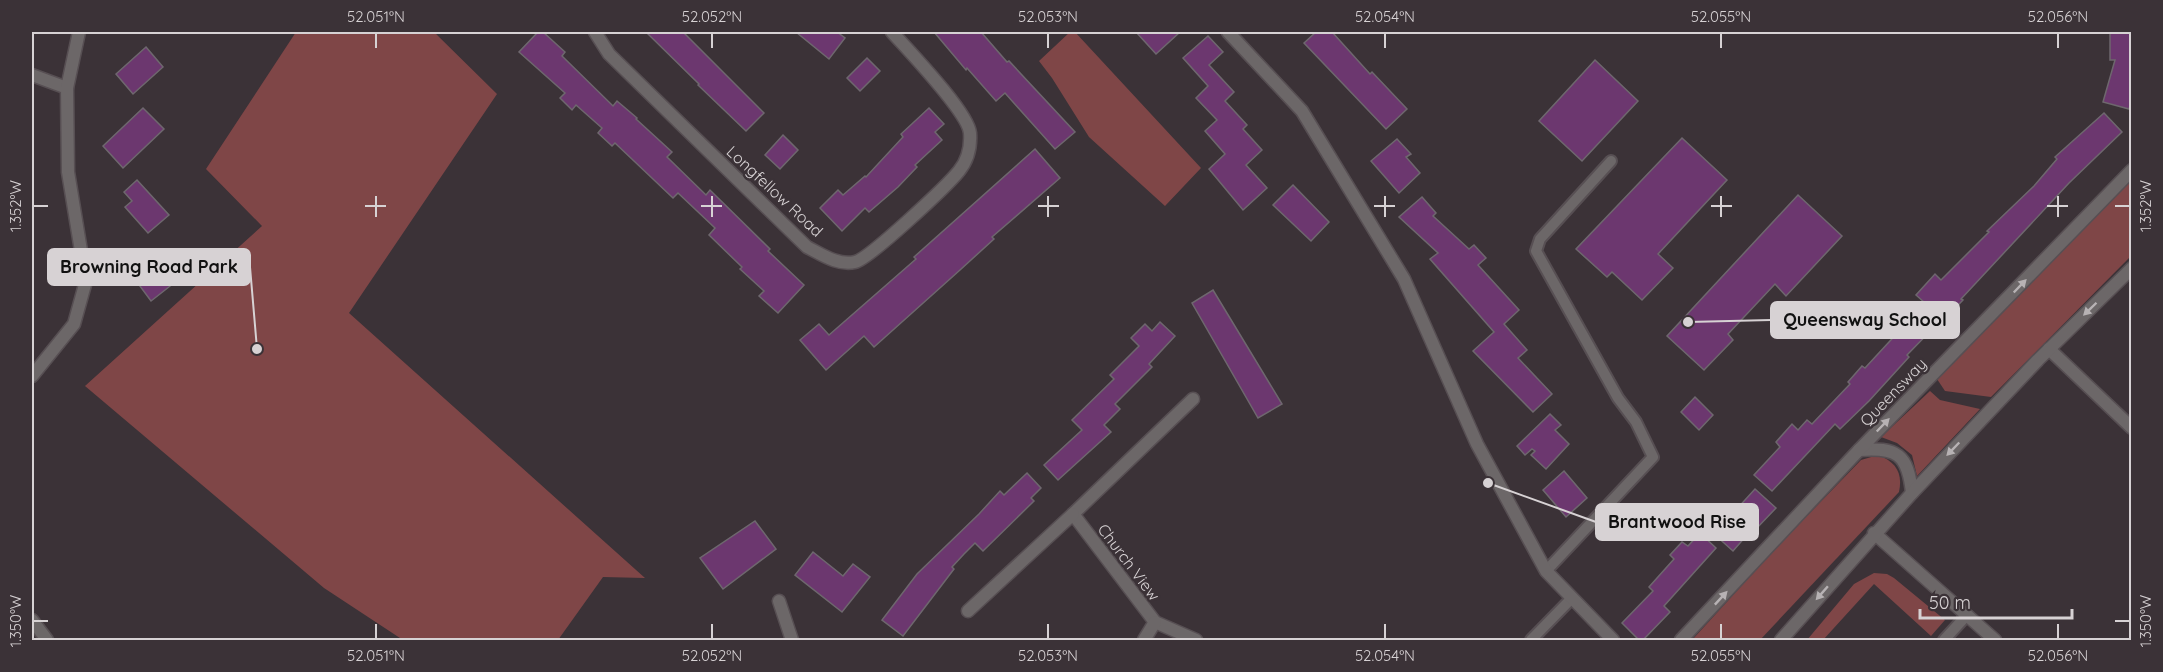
<svg xmlns="http://www.w3.org/2000/svg" width="2163" height="672" viewBox="0 0 2163 672" font-family="Quicksand,sans-serif">
<style>
.green{fill:#7f4647}
.building{fill:#6c376f;stroke:#6e676e;stroke-width:1.5}
.lines{fill:none;stroke-linecap:round;stroke-linejoin:round}
.service-casing{stroke:#574f53;stroke-width:14}
.minor-casing{stroke:#574f53;stroke-width:15}
.tertiary-casing{stroke:#574f53;stroke-width:15}
.service{stroke:#6c6768;stroke-width:10}
.minor{stroke:#6c6768;stroke-width:12}
.tertiary{stroke:#6c6768;stroke-width:12}
.oneway{fill:#b7b2b4}
.ticks{fill:none;stroke:#d7d2d4;stroke-width:2}
.labels{text-anchor:middle;stroke-width:5;stroke-linejoin:round;paint-order:stroke}
.street-label{font-size:16px;fill:#d7d2d4;stroke:#3b3237}
.leader{fill:none;stroke:#d7d2d4;stroke-width:2}
.callout-dot{fill:#d7d2d4;stroke:#3b3237;stroke-width:2}
.callout{fill:#d7d2d4;stroke:#d7d2d4;stroke-width:2}
.callout-label{font-size:18px;text-anchor:middle;font-weight:bold;fill:#111}
.neatline{fill:none;stroke:#d7d2d4;stroke-width:2}
.ticks-label{font-size:15px;text-anchor:middle;fill:#d7d2d4}
</style>
<rect width="100%" height="100%" fill="#3b3237"/>
<g class="green">
<polygon points="296,32 434,32 497,94 349,313 645,578 603,577 558,640 403,640 324,588 85,386 262,226 206,169"/>
<polygon points="1070,32 1075,32 1201,168 1165,206 1089,137 1052,78 1039,61"/>
<polygon points="2131,176 2131,256 1991,397 1945,391 1937,379 2006,300"/>
<polygon points="1930,391 1940,400 1980,409 1917,476 1912,455 1897,443 1881,437"/>
<path d="M 1878,455 C 1896,462 1903,473 1899,492 L 1760,640 L 1692,640 L 1776,548 L 1861,460 Z"/>
<polygon points="1874,573 1887,574 1894,578 1945,620 1931,636 1874,584 1823,640 1807,640 1854,584"/>
</g>
<g class="building">
<polygon points="538,32 543,32 565,52 562,56 613,106 617,101 637,118 636,119 672,152 667,157 706,195 710,190 770,249 768,251 804,285 778,313 759,296 764,291 740,269 742,267 709,235 715,228 678,193 673,198 615,143 612,146 598,133 602,128 576,105 572,110 560,98 565,93 519,52"/>
<polygon points="646,32 683,32 764,113 746,131 698,85 699,84"/>
<polygon points="796,32 837,32 845,38 829,59"/>
<polygon points="934,32 981,32 1007,62 1009,61 1075,132 1055,149 1005,93 996,101 967,68 966,70"/>
<polygon points="1136,32 1180,32 1156,54"/>
<polygon points="1316,32 1332,32 1370,74 1372,72 1407,109 1386,129 1304,43"/>
<polygon points="2110,32 2132,32 2132,99 2129,109 2103,102 2115,60 2110,60"/>
<polygon points="1208,36 1223,52 1209,65 1234,92 1225,101 1247,125 1243,129 1262,150 1246,165 1267,188 1243,210 1209,169 1225,154 1205,131 1217,120 1196,98 1208,86 1183,58"/>
<polygon points="146,47 163,67 133,94 116,74"/>
<polygon points="867,58 880,71 860,91 847,78"/>
<polygon points="1595,60 1638,101 1582,161 1539,121"/>
<polygon points="143,108 164,129 123,168 103,146"/>
<polygon points="929,108 944,124 935,132 942,140 915,165 917,167 898,187 869,212 865,208 842,231 820,208 838,190 843,195 865,176 866,177 903,137 901,134"/>
<polygon points="2104,113 2122,132 2069,183 1961,299 1963,300 1943,321 1942,319 1907,355 1909,357 1869,401 1840,429 1835,424 1772,491 1754,475 1780,447 1776,442 1792,424 1798,430 1807,420 1812,424 1850,384 1848,382 1862,366 1865,368 1925,303 1916,295 1935,274 1941,280 1989,232 1987,231 2034,186 2057,159 2055,157"/>
<polygon points="783,135 798,150 780,169 765,155"/>
<polygon points="1682,138 1727,180 1658,254 1673,268 1642,300 1612,272 1607,277 1576,249"/>
<polygon points="1397,139 1411,154 1406,157 1420,173 1399,193 1371,161"/>
<polygon points="1035,149 1060,178 992,237 994,239 960,270 874,347 864,336 826,370 800,340 819,324 829,335 916,259 914,257"/>
<polygon points="137,180 169,215 148,233 125,207 132,201 124,192"/>
<polygon points="1293,185 1329,222 1311,241 1273,205"/>
<polygon points="1798,195 1842,236 1786,296 1775,284 1728,334 1733,340 1704,370 1667,336"/>
<polygon points="1422,197 1436,213 1433,216 1469,249 1474,245 1486,258 1478,265 1519,310 1504,324 1527,350 1518,358 1552,394 1533,412 1473,351 1494,332 1430,259 1438,253 1399,217"/>
<polygon points="150,253 174,283 151,301 128,270"/>
<polygon points="1213,290 1282,404 1258,418 1192,303"/>
<polygon points="1160,322 1175,336 1149,364 1152,367 1115,404 1120,409 1104,425 1111,432 1058,480 1044,465 1082,430 1072,420 1114,379 1110,375 1139,346 1131,338 1145,324 1152,331"/>
<polygon points="1695,397 1713,415 1699,430 1681,412"/>
<polygon points="1550,414 1561,425 1555,430 1569,444 1546,469 1531,455 1535,451 1532,449 1525,455 1517,446"/>
<polygon points="1564,471 1587,498 1566,517 1543,490"/>
<polygon points="1027,473 1041,488 1031,498 1034,501 983,551 975,543 964,554 952,567 954,569 903,636 882,620 917,574 979,514 1000,491 1004,495"/>
<polygon points="1755,489 1776,508 1756,529 1754,527 1733,551 1714,534"/>
<polygon points="755,521 776,549 723,589 700,558"/>
<polygon points="1700,533 1716,548 1664,606 1670,612 1643,640 1639,640 1622,623 1653,591 1649,587 1674,559 1670,555 1682,542 1688,546"/>
<polygon points="813,552 843,576 853,564 870,577 842,612 795,575"/>
</g>
<g class="lines">
<defs>
<g id="service">
<polyline points="1546,571 1653,457 1636,422 1618,398 1536,251 1540,239 1611,161"/>
<polyline points="1531,640 1572,598"/>
<polyline points="1944,640 1967,615"/>
</g>
<g id="minor">
<path d="M 595,32 L 609,54 L 807,247 C 821,254 838,266 855,262 C 869,259 947,186 959,171 C 968,160 971,147 970,133 C 968,112 908,50 892,32"/>
<polyline points="1228,32 1302,111 1404,279 1477,444 1546,571 1613,640"/>
<polyline points="32,75 67,88"/>
<polyline points="2049,349 2132,428"/>
<polyline points="32,376 74,324 86,281 68,172 67,88 79,32"/>
<polyline points="1193,399 1073,514 1155,622 1196,640"/>
<polyline points="1874,533 1995,640"/>
<polyline points="779,601 792,640"/>
<polyline points="968,611 1073,514"/>
<polyline points="32,620 47,640"/>
<polyline points="1144,640 1155,622"/>
</g>
<g id="tertiary">
<path d="M 1859,450 C 1897,447 1908,454 1912,493"/>
<polyline points="1681,640 1859,450 2132,170"/>
<polyline points="1781,640 1912,493 2038,360 2132,268"/>
</g>
</defs>
<use href="#service" class="service-casing"/>
<use href="#minor" class="minor-casing"/>
<use href="#tertiary" class="tertiary-casing"/>
<use href="#service" class="service"/>
<use href="#minor" class="minor"/>
<use href="#tertiary" class="tertiary"/>
</g>
<defs><path id="oneway-solid" d="M-6-.8H1V-3.2L6.5 0L1 3.2V.8H-6Z" transform="scale(1.5)"/></defs>
<g class="oneway">
<use href="#oneway-solid" transform="translate(2020 286) rotate(-46)"/>
<use href="#oneway-solid" transform="translate(2090 309) rotate(136)"/>
<use href="#oneway-solid" transform="translate(1883 425) rotate(-46)"/>
<use href="#oneway-solid" transform="translate(1953 449) rotate(134)"/>
<use href="#oneway-solid" transform="translate(1822 593) rotate(131)"/>
<use href="#oneway-solid" transform="translate(1721 598) rotate(-47)"/>
</g>
<path class="ticks" d="M 376,33 L 376,48M 712,33 L 712,48M 1048,33 L 1048,48M 1385,33 L 1385,48M 1721,33 L 1721,48M 2058,33 L 2058,48M 376,196 L 376,217M 712,196 L 712,217M 1048,196 L 1048,217M 1385,196 L 1385,217M 1721,196 L 1721,217M 2058,196 L 2058,217M 33,206 L 48,206M 365,206 L 386,206M 701,206 L 722,206M 1038,206 L 1059,206M 1374,206 L 1395,206M 1711,206 L 1732,206M 2047,206 L 2068,206M 2115,206 L 2130,206M 33,621 L 48,621M 2115,621 L 2130,621M 376,624 L 376,639M 712,624 L 712,639M 1048,624 L 1048,639M 1385,624 L 1385,639M 1721,624 L 1721,639M 2058,624 L 2058,639"/>
<g class="labels">
<g class="street-label">
<text transform="translate(775 191) rotate(43)" y="6">Longfellow Road</text>
<text transform="translate(1893 392) rotate(-46)" y="6">Queensway</text>
<text transform="translate(1129 562) rotate(53)" y="6">Church View</text>
</g>
</g>
<path class="leader" d="M257 349L250 267M1688 322L1771 320M1488 483L1596 522"/>
<g class="callout-dot">
<circle cx="257" cy="349" r="6"/>
<circle cx="1688" cy="322" r="6"/>
<circle cx="1488" cy="483" r="6"/>
</g>
<g class="callout">
<rect x="48" y="249" width="202" height="36" rx="6"/>
<rect x="1771" y="302" width="188" height="36" rx="6"/>
<rect x="1596" y="504" width="162" height="36" rx="6"/>
</g>
<g class="callout-label">
<text x="149" y="273">Browning Road Park</text>
<text x="1865" y="326">Queensway School</text>
<text x="1677" y="528">Brantwood Rise</text>
</g>
<rect width="2163" height="672" fill="none" stroke="#3b3237" stroke-width="66"/>
<path d="M1920 609v9h152v-9" fill="none" stroke="#d7d2d4" stroke-width="3"/>
<text x="1929" y="609" font-size="18" fill="#d7d2d4" stroke="#3b3237" stroke-width="4.5" paint-order="stroke">50 m</text>
<rect x="33" y="33" width="2097" height="606" class="neatline"/>
<g class="ticks-label">
<text x="376" y="22">52.051°N</text>
<text x="712" y="22">52.052°N</text>
<text x="1048" y="22">52.053°N</text>
<text x="1385" y="22">52.054°N</text>
<text x="1721" y="22">52.055°N</text>
<text x="2058" y="22">52.056°N</text>
<text transform="translate(2146 206) rotate(-90)" y="5">1.352°W</text>
<text transform="translate(16 206) rotate(-90)" y="5">1.352°W</text>
<text transform="translate(2146 621) rotate(-90)" y="5">1.350°W</text>
<text transform="translate(16 621) rotate(-90)" y="5">1.350°W</text>
<text x="376" y="661">52.051°N</text>
<text x="712" y="661">52.052°N</text>
<text x="1048" y="661">52.053°N</text>
<text x="1385" y="661">52.054°N</text>
<text x="1721" y="661">52.055°N</text>
<text x="2058" y="661">52.056°N</text>
</g>
</svg>
